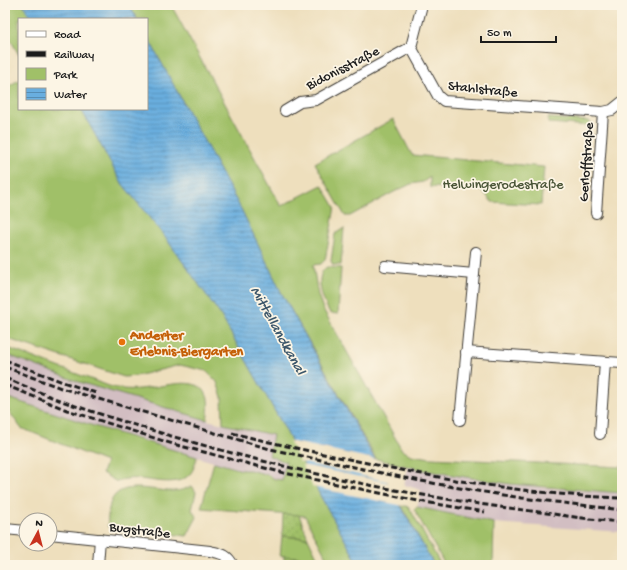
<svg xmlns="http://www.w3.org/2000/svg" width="627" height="570" viewBox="0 0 627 570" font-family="'Gochi Hand',sans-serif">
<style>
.railway{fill:#d2bec2}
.green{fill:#a0c068;stroke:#5e6e42}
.garden{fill:url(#garden-dots);stroke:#5e6e42}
.water{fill:url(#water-rules);stroke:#42657e}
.pier{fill:#eedfbd}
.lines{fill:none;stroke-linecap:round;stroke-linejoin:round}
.minor-casing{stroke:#3c3934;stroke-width:12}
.minor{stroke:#fff;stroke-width:10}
.rail{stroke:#1c1c1c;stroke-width:3;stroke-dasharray:6 3;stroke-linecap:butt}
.food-dot{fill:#e8710a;stroke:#fcf5e5;stroke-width:1.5}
.labels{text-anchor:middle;stroke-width:3.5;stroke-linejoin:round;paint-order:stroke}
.street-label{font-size:14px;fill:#1c1c1c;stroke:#fcf5e5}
.park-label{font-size:14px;fill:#4a5537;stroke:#fcf5e5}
.food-label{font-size:14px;font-weight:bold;fill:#c56008;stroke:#fcf5e5;text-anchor:start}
.water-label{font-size:15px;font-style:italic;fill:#3b566a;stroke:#fcf5e5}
</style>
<defs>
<pattern id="garden-dots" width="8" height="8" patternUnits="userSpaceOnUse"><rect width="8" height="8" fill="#a0c068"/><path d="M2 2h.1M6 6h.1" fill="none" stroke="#89a45a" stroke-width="1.8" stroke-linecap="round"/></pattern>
<pattern id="water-rules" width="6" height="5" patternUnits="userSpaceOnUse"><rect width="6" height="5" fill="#69aedf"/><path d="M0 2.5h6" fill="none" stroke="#568db4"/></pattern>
</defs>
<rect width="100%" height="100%" fill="#fcf5e5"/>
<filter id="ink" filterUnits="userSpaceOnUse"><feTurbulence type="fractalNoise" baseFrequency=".025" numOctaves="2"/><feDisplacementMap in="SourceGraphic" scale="8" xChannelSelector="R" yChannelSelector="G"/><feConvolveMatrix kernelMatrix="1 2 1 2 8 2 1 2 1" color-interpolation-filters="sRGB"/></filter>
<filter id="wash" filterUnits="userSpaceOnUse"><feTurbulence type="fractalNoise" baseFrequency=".012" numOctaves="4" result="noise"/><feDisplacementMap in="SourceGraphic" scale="16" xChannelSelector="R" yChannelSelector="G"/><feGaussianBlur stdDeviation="0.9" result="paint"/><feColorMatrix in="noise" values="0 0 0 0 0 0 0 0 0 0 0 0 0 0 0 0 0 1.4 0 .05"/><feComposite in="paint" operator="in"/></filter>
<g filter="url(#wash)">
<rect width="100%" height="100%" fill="#eedfbd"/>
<g class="railway">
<polygon points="5,354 79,382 207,420 236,427 273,435 269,455 286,462 282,480 275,479 268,475 250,470 242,470 161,447 5,397"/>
<polygon points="408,467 428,471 546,488 622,493 622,532 494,523 417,509 421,490 404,485"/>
</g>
<g class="green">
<polygon points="5,5 24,5 31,19 19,19 19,55 5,30"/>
<polygon points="129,5 171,5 281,206 322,185 335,207 325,260 321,264 313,265 318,295 323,309 402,450 411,455 431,458 622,467 622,493 510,484 428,471 376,459 282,294 242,211 147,36 147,19 137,19"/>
<polygon points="19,80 19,109 81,109 121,182 165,237 220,314 285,429 321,497 359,565 330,565 305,516 201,508 214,462 242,470 250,470 268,475 275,479 282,480 286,462 269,456 273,435 223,424 222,397 217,382 206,371 180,365 136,376 124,377 5,338 5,88"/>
<polygon points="548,118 589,121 591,123 591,126 548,123"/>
<polygon points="393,119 412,155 544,167 541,205 492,202 482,190 430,187 430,177 423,182 411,184 394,192 350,216 345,216 315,163"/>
<polygon points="344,228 341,265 333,265 331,261 335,234"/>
<path d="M 327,267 L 341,268 L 338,314 L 330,313 C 323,302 313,275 327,267 Z"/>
<path d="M 5,347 L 109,386 C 119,389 128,390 139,389 C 169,387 218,366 207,420 L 79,382 L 5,354 Z"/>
<path d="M 5,397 L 97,427 L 197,457 C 195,463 194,470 190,474 C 176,490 144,476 126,479 C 123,479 120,481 117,482 L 102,473 L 106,462 L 21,428 L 5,406 Z"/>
<path d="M 192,486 L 196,492 L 192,510 L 197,517 L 187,536 L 108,527 C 107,521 108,515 109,509 C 114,476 153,492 173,491 C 180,491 186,489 192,486 Z"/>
<polygon points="401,505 409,507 441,565 434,565"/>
<polygon points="417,507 494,523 493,565 445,565 414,509"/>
<polygon points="282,536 308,538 318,559 280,556"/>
</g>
<g class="garden">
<polygon points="283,514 299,515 308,538 282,536"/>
<polygon points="284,556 318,559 321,565 284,565"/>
</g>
<g class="water">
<polygon points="24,5 129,5 137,19 31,19"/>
<polygon points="147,36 242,211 282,294 434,565 359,565 321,497 285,429 220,314 165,237 121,182 81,109 147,109"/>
</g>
<g class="pier">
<polygon points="289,441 378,460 390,482 300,462"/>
<polygon points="302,465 391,483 404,506 313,487"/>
</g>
</g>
<g filter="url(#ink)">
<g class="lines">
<defs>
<g id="minor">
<polyline points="422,5 411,47 438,96 444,101 603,112 612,110 622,102"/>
<polyline points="285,111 300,102 316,100 411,47"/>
<polyline points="596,213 603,112"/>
<polyline points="385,266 474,274"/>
<polyline points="466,352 622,363"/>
<polyline points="460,420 476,252"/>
<polyline points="600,434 605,362"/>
<polyline points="5,529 26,531"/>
<path d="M 50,534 L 210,551 C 222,554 227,554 233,565"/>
<polyline points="98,565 100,539"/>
</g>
</defs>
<use href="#minor" class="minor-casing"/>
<use href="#minor" class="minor"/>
<g class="rail">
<polyline points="5,360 63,382 96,393"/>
<polyline points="5,367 61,388 270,449 405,478 465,489 522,498 622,510"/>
<path d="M 5,378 C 27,387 48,396 70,404 C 217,454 370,491 524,510 C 556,514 589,520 622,522"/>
<polyline points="5,385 67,410 173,444 284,473 418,501 485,512"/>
<path d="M 232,433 C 272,443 313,452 353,460 C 442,479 531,495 622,498"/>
</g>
</g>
</g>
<circle class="food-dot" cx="122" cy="342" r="4"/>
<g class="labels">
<g class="street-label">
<text transform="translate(342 67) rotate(-27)" y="5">Bidonisstraße</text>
<text transform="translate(483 88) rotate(6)" y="5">Stahlstraße</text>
<text transform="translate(585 162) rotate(-86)" y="5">Gerloffstraße</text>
<text transform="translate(140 529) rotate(7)" y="5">Bugstraße</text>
</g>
<g class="park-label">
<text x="503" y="188">Helwingerodestraße</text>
</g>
<g class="food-label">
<text x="130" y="339">Anderter<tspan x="130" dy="16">Erlebnis-Biergarten</tspan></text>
</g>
<g class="water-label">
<text transform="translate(279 330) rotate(61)" y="5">Mittellandkanal</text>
</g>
</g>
<rect width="627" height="570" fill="none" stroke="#fcf5e5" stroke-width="20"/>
<rect x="18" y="18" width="130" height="92" fill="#fcf5e5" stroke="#a29e95"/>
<rect x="26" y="31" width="20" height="6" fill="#ffffff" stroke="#a29e95"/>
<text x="54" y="38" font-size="12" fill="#1c1c1c">Road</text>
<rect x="26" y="51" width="20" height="6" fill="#1c1c1c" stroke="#a29e95"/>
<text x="54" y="58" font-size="12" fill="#1c1c1c">Railway</text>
<rect x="26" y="68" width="20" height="12" fill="#a0c068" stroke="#a29e95"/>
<text x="54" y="78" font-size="12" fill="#1c1c1c">Park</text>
<rect x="26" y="88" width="20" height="12" fill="url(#water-rules)" stroke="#a29e95"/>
<text x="54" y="98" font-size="12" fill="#1c1c1c">Water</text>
<g transform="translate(38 532) rotate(7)"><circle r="19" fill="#fcf5e5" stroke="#a29e95"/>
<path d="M0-3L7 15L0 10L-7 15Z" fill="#c8321e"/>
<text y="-6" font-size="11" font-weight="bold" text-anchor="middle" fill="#1c1c1c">N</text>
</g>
<path d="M481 36v6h75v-6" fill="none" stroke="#1c1c1c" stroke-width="2"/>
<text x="487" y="36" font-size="12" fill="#1c1c1c" stroke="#fcf5e5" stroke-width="3" paint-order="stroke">50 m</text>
</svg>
